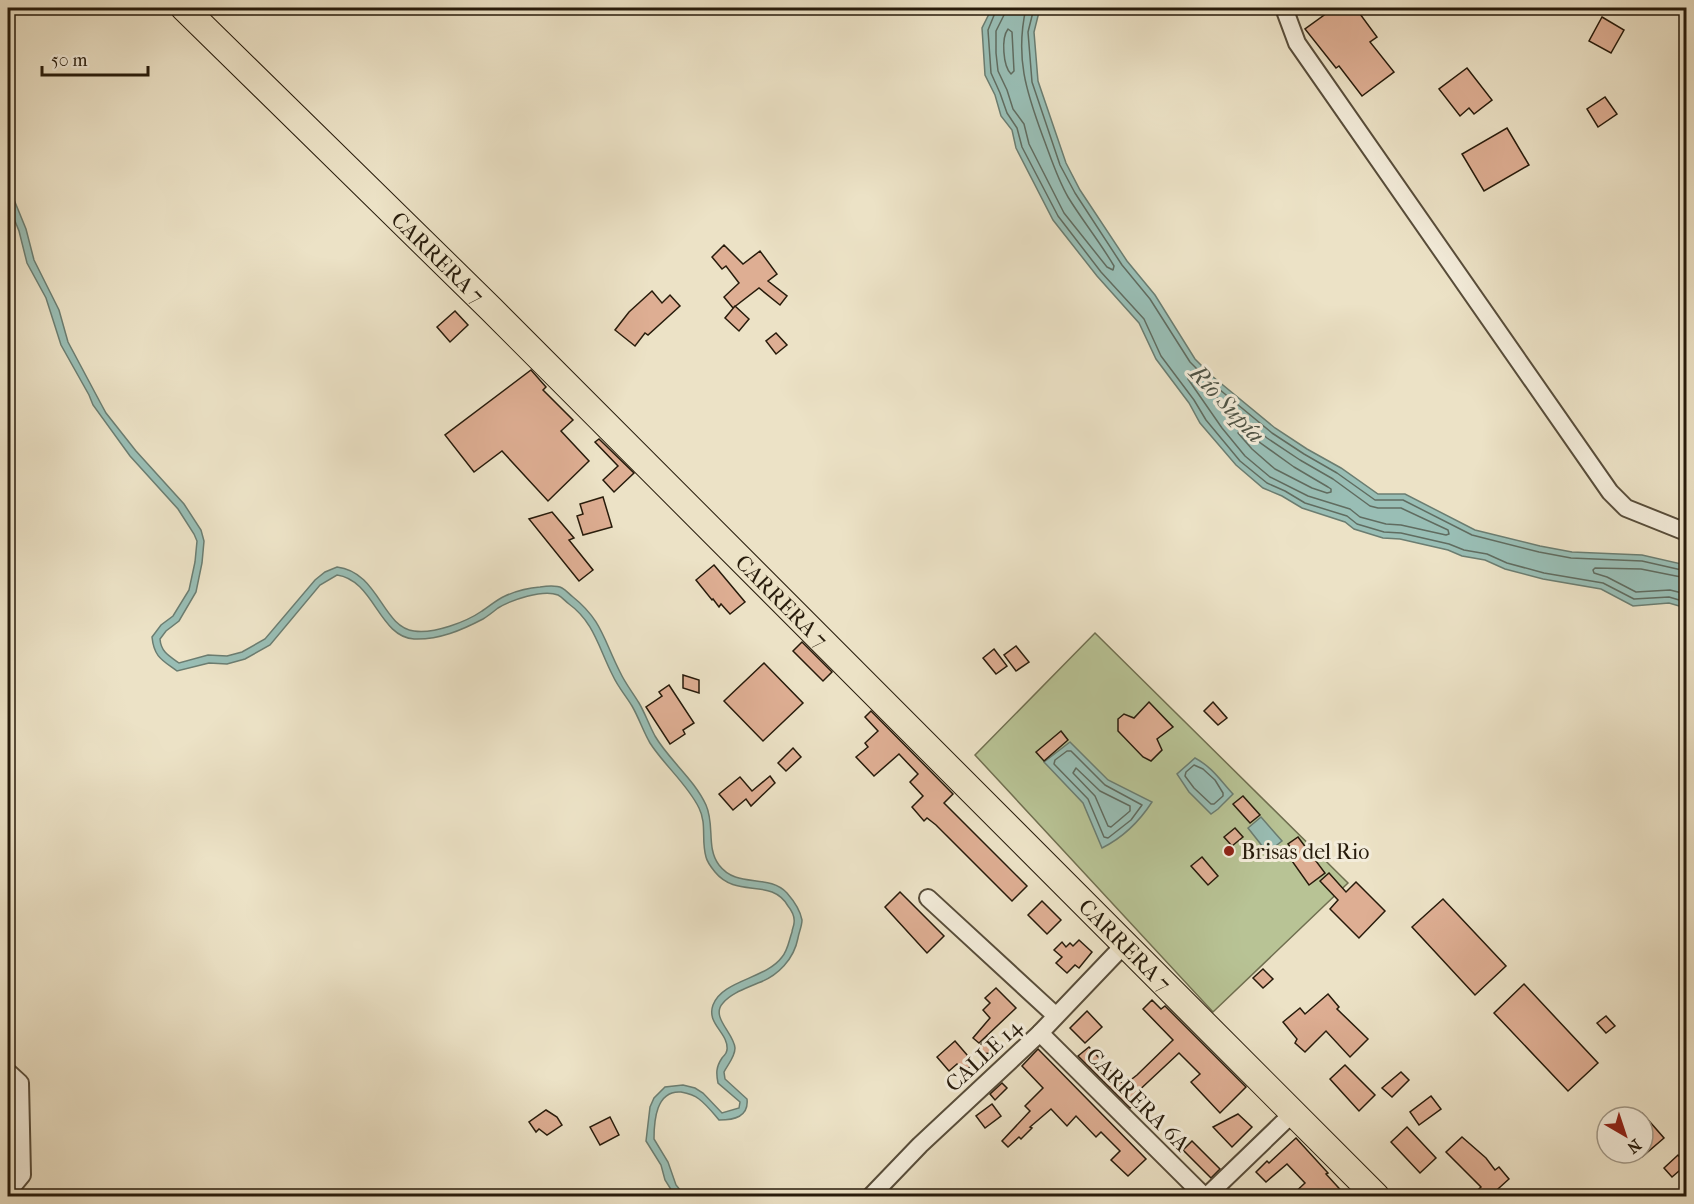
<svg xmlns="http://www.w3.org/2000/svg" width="1694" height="1204" viewBox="0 0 1694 1204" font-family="'IM FELL French Canon',serif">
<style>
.green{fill:#b8c395;stroke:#706f50;stroke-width:1.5}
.water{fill:#99beb5;stroke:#6b7d71;stroke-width:1.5}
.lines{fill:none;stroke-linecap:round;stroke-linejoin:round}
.shore{stroke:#606c60;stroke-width:1.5}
.building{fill:#deae93;stroke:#271b0b;stroke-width:1.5}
.minor-casing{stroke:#584d3a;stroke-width:20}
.primary-casing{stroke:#271b0b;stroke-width:28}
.minor{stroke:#f3ecda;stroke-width:16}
.primary{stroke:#ece2c6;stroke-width:26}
.poi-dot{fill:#8f2418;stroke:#f3ecda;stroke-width:2}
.labels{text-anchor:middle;stroke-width:6;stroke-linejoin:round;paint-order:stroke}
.street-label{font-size:22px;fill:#271b0b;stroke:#f3ecda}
.poi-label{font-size:22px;fill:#271b0b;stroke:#f3ecda;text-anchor:start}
.water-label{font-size:24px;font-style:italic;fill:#4f5446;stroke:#f3ecda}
</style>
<rect width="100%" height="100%" fill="#ece2c6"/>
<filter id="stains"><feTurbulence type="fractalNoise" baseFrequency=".00333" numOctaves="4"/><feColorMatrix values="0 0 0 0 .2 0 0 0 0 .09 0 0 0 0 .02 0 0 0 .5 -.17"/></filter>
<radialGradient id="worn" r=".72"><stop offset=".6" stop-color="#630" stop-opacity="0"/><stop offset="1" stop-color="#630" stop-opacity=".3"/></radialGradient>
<polygon class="green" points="1095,633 1348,883 1213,1012 975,755"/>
<g class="water">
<polygon points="992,8 1040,8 1034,32 1038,81 1066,163 1080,190 1127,261 1155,295 1195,359 1212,376 1275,428 1307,449 1341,468 1378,494 1405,494 1475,530 1540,546 1572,552 1642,555 1686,565 1686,608 1669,603 1633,606 1601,589 1543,579 1505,569 1485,560 1462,556 1448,550 1400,539 1383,538 1354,529 1345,522 1302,508 1282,496 1263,488 1236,465 1200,423 1189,403 1156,359 1139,323 1097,276 1053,220 1016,148 1012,130 1001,116 995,95 985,75 982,28"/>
<path d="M 8,185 L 26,229 L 34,260 L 59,310 L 68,342 L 100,402 L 106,413 L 136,451 L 184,504 L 201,530 L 204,541 L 202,563 L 196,592 L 179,621 L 166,631 L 160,639 C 161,652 169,656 179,663 L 208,655 L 227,656 L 242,652 L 265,639 L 315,580 L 325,572 L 337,567 C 379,572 382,627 414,631 C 434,634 466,622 482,611 C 490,606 496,600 505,596 C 516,591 528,588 540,587 C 547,586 556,585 562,588 C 566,590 569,594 573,597 C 602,620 604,641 620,672 C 625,683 633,693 639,703 C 645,713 649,725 655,736 C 669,760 694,779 706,805 C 715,825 706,848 719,865 C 737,889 768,873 787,893 C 794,901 800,909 802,920 C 802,926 799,932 798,938 C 794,959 778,976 758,983 C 747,988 731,993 723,1003 C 710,1017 734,1033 735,1048 C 735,1057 728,1064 724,1072 L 725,1079 L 747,1099 C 749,1117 734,1120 719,1120 C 713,1113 707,1105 699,1099 C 694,1095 687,1093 681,1092 C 656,1090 654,1121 654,1139 L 668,1162 L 676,1185 L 685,1196 L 675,1196 L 665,1180 L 661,1165 L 646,1141 L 650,1107 L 654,1098 L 665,1087 L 683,1085 L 695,1088 L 703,1093 L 722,1113 L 739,1108 L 740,1102 L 718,1083 C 716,1073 716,1067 722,1058 C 725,1054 726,1055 727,1050 C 729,1033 706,1024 713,1005 C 722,980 766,979 782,957 C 788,950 789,940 792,932 C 792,929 794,926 794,923 C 795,917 792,911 788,906 C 771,877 737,899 715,872 C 711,867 707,862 706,857 C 701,840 707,824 699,808 C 688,785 664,765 650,743 C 643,731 639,718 632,706 C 626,696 618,687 613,676 C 599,649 594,622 569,604 C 565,601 562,597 558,595 C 543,589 511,600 498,608 C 493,612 488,616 483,619 C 462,630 439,640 414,639 C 379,637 374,580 337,575 L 320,585 L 270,645 L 245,659 L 227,664 L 209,663 L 177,671 C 162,660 154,657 152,637 L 161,625 L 173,616 L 189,590 L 195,562 L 197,541 L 194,534 L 178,509 L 130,456 L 93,405 L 89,395 L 61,345 L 46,298 L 27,263 L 19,231 L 8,204 Z"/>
<path d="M 1070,742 L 1108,780 L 1152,802 C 1139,822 1124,837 1102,848 L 1083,803 L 1044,762 Z"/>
<path d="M 1195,758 C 1212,767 1220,780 1233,794 L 1218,809 L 1211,814 L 1189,792 L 1177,774 Z"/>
<polygon points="1261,817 1282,841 1273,848 1263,847 1248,828"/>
</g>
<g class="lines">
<g class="shore">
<polyline points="997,8 988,30 991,73 1000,93 1007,113 1017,128 1022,147 1058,216 1101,272 1144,319 1161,356 1194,400 1206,420 1240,461 1267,483 1285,491 1305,503 1347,516 1357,524 1384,532 1401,533 1449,544 1464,550 1487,554 1507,563 1544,573 1603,583 1634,599 1669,597 1686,602"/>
<path d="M 1005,8 L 1004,15 L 996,31 L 996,53 L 998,71 L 1007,90 L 1013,109 L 1024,124 L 1029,144 L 1064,213 L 1107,267 L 1113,270 L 1114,266 C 1100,242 1082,220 1068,197 C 1057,178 1051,158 1043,137 C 1026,91 1015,57 1026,8"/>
<polyline points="1034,8 1028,32 1032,82 1060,165 1075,193 1122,265 1150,299 1190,362 1208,380 1272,433 1304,454 1337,473 1375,500 1403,500 1472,535 1539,552 1571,558 1642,561 1686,571"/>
<path d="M 1008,29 L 1012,32 L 1014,71 L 1011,74 C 1003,66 1001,38 1008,29 Z"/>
<polygon points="1190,375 1267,438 1300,460 1333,479 1370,506 1378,508 1401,508 1448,530 1449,534 1446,535 1401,525 1386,524 1360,517 1350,509 1308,496 1270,477 1245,456 1222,428 1188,379"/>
<polygon points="1241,429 1294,467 1328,487 1331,489 1331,492 1327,493 1312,488 1275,469 1252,449 1238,433"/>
<polyline points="1686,578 1641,569 1595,568 1593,570 1594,573 1607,577 1636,592 1670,590 1686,594"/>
<polygon points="1067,751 1071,751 1105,785 1142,805 1131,820 1108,838 1104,837 1088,799 1054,764 1055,760"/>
<polygon points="1194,765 1203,769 1215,780 1223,793 1223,796 1214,804 1211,804 1194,788 1185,776 1186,772"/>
<polygon points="1076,768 1100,791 1130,806 1130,811 1111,827 1108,826 1095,796 1073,773"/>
</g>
</g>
<g class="building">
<polygon points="1334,8 1369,8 1360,14 1377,37 1370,42 1394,72 1362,96 1339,66 1336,68 1305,29"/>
<polygon points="1602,17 1624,30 1611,53 1589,41"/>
<polygon points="1467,68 1492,100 1474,114 1469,108 1460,116 1439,89"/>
<polygon points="1605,97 1617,114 1598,127 1587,109"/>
<polygon points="1507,128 1529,165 1484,191 1462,154"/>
<polygon points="724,245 743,264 760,251 777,274 768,281 787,296 780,305 759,288 733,308 724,297 739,283 726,266 722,269 712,257"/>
<polygon points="652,291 662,303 670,295 680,306 648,335 645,333 635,346 615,330 629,312"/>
<polygon points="735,306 749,319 739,331 725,318"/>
<polygon points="455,311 468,325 450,342 437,327"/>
<polygon points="776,333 787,345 776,354 766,341"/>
<polygon points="531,370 546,387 543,390 573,420 561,431 589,461 548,501 502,451 474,472 445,435"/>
<polygon points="599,439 634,473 614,492 603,480 618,466 595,442"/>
<polygon points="603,497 612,527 583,535 577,516 583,514 580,504"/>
<polygon points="552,512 574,538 569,540 593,570 579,581 529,519"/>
<polygon points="714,565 745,602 730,614 721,604 719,607 713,599 712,600 696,580"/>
<polygon points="802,642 832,672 823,681 793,651"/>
<polygon points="1016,646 1029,662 1016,671 1004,655"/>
<polygon points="994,649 1007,666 996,674 983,658"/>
<polygon points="764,663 803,703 763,741 724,701"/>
<polygon points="683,675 699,680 699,693 683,688"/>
<polygon points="669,685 694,723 683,730 685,734 670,744 646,707 662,696 659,692"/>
<polygon points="1149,702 1173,727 1157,739 1162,750 1151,761 1143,757 1118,731 1118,719 1124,714 1134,718"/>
<polygon points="1213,702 1227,718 1218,725 1204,711"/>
<polygon points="871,711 953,794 944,803 1027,886 1012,901 936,825 927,818 924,821 912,807 923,796 910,782 918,774 899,754 874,776 856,757 868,747 865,743 878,731 865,717"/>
<polygon points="1061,731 1068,740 1044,761 1036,752"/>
<polygon points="793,748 801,757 786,771 778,763"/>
<polygon points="770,776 775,783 751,806 746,799 733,810 719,794 740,777 752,791"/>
<polygon points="1243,796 1260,815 1250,823 1233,804"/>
<polygon points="1235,828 1243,837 1232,846 1224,837"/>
<polygon points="1298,837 1325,873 1309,885 1292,861 1298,857 1288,844"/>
<polygon points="1202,857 1218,876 1208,885 1191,866"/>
<polygon points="1329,873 1346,892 1356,882 1385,911 1359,938 1330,909 1338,900 1320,881"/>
<polygon points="900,892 944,936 927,953 885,907"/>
<polygon points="1443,899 1506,966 1475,995 1412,927"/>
<polygon points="1042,901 1061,920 1047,934 1028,915"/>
<polygon points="1079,940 1092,952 1079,968 1075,965 1067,973 1056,963 1062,957 1054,950 1062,942 1066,947 1070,943 1073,946"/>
<polygon points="1263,969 1273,979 1263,988 1253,978"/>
<polygon points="1524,984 1598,1063 1568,1091 1494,1013"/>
<polygon points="996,988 1016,1008 979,1043 973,1038 990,1018 983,1010 990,1003 985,998"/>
<polygon points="1328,994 1339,1007 1337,1009 1368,1039 1350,1057 1326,1031 1305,1052 1295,1043 1297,1039 1283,1022 1300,1008 1305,1014"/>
<polygon points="1152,1000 1161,1009 1165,1006 1246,1087 1220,1113 1191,1082 1200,1074 1179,1053 1133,1096 1138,1102 1130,1108 1078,1056 1089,1047 1124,1085 1137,1075 1173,1040 1143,1009"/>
<polygon points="1087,1011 1102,1027 1085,1043 1070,1028"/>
<polygon points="1606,1016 1615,1026 1606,1033 1597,1023"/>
<polygon points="987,1036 994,1044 994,1048 991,1053 979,1054 981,1044"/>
<polygon points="955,1041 974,1063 964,1072 957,1064 949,1071 937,1057"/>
<polygon points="1038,1049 1146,1159 1128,1176 1111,1160 1120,1151 1101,1132 1096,1137 1076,1116 1067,1126 1051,1109 1030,1127 1032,1128 1021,1139 1019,1137 1008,1147 1002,1141 1030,1111 1025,1106 1043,1088 1022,1066"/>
<polygon points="1345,1065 1375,1095 1359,1111 1330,1079"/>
<polygon points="1401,1072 1409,1080 1392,1097 1382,1088"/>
<polygon points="1002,1083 1007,1088 995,1100 990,1094"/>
<polygon points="1431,1096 1441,1109 1419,1125 1410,1112"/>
<polygon points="992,1104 1001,1116 985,1128 976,1116"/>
<polygon points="546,1110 557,1117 562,1125 547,1135 539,1129 536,1132 529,1122"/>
<polygon points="1238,1114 1252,1127 1232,1147 1213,1127"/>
<polygon points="1643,1114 1664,1138 1643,1156"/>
<polygon points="610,1117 619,1135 600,1145 590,1127"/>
<polygon points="1407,1127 1436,1158 1420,1173 1391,1142"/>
<polygon points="1462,1137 1486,1158 1495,1170 1499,1167 1509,1179 1489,1197 1470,1197 1481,1187 1446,1152"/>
<polygon points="1296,1138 1328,1173 1326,1174 1347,1197 1290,1197 1305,1183 1287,1164 1266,1182 1256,1172 1267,1161 1269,1163"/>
<polygon points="1192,1141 1220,1169 1211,1178 1183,1150"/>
<polygon points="1678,1155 1686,1165 1672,1177 1664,1168"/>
</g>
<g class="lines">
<defs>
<g id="minor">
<polyline points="1284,8 1297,43 1610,492 1626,508 1686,532"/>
<polyline points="928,898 1055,1015"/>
<polyline points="1040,1033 1204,1196"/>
<polyline points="8,1072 20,1083 22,1175 8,1192"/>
<polyline points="871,1196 920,1145 1040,1033 1124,945"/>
<polyline points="1207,1196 1293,1113"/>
</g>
<g id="primary">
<path id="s1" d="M 184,8 L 491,309 L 1376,1196"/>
</g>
</defs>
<use href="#minor" class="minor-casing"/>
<use href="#primary" class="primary-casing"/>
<use href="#minor" class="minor"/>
<use href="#primary" class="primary"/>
</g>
<circle class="poi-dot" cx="1229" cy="851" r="6"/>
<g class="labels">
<g class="street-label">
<text dy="8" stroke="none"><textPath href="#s1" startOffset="356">CARRERA 7</textPath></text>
<text dy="8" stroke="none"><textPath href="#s1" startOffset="842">CARRERA 7</textPath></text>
<text dy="8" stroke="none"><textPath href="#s1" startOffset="1328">CARRERA 7</textPath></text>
<text transform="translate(983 1055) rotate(-43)" y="8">CALLE 14</text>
<text transform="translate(1138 1099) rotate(45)" y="8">CARRERA 6A</text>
</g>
<g class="poi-label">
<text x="1241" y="859">Brisas del Rio</text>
</g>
<g class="water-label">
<text transform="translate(1227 404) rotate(47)" y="8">Río Supía</text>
</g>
</g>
<rect width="1694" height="1204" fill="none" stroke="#ece2c6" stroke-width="30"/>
<rect x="9" y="9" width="1676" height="1186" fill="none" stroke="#271b0b" stroke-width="3"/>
<rect x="15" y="15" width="1664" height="1174" fill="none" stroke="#271b0b" stroke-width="1.5"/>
<g transform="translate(1625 1135) rotate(141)"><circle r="28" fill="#f3ecda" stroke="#a19887" stroke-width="1.5"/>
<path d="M0-4.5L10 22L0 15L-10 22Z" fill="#8f2418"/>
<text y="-9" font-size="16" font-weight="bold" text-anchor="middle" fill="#271b0b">N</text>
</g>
<path d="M42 66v9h106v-9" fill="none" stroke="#271b0b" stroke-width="3"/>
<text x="51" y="66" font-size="18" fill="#271b0b" stroke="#f3ecda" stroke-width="4.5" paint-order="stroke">50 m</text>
<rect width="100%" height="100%" filter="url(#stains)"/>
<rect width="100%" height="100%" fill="url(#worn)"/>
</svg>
